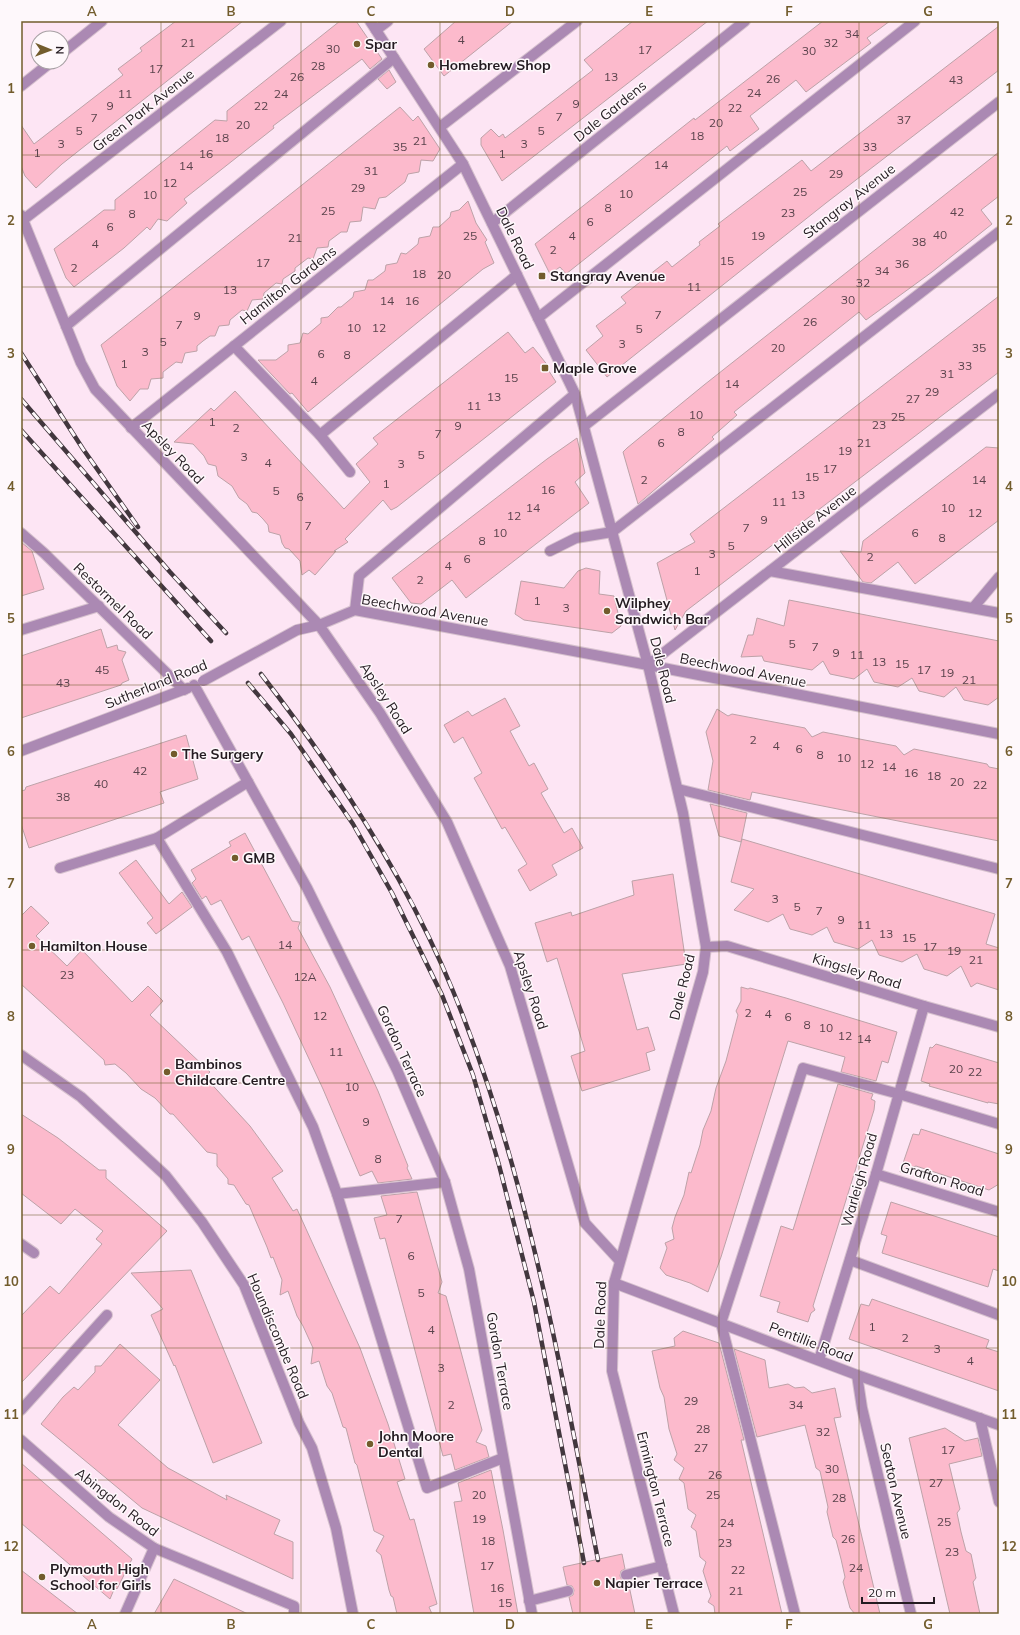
<svg xmlns="http://www.w3.org/2000/svg" width="1020" height="1635" viewBox="0 0 1020 1635" font-family="Mulish,sans-serif">
<style>
.building{fill:#fcbacc;stroke:#bda2a8}
.lines{fill:none;stroke-linecap:round;stroke-linejoin:round}
.lane-casing{stroke:#d6c1ce;stroke-width:12}
.street-casing{stroke:#d6c1ce;stroke-width:12}
.lane{stroke:#ab89b3;stroke-width:10}
.street{stroke:#ab89b3;stroke-width:10}
.rail-casing{stroke:#42373e;stroke-width:4.5}
.rail{stroke:#fef8fb;stroke-width:3;stroke-dasharray:9;stroke-linecap:butt}
.street-bridge-casing{stroke:#d6c1ce;stroke-width:12;stroke-linecap:butt}
.street-bridge{stroke:#ab89b3;stroke-width:10}
.grid{fill:none;stroke:#725c2c;stroke-width:1;stroke-opacity:0.55}
.poi-dot{fill:#725c2c;stroke:#fef8fb;stroke-width:1.5}
.labels{text-anchor:middle;stroke-width:3;stroke-linejoin:round;paint-order:stroke}
.number-label{font-size:12px;fill:#5a434c}
.poi-label{font-size:14px;font-weight:bold;fill:#241b21;stroke:#fef8fb;text-anchor:start}
.street-label{font-size:14px;fill:#241b21;stroke:#fef8fb}
.neatline{fill:none;stroke:#725c2c;stroke-width:1.5}
.grid-label{font-size:13px;text-anchor:middle;font-weight:bold;fill:#725c2c}
</style>
<rect width="100%" height="100%" fill="#fde5f4"/>
<g class="building">
<polygon points="176,21 243,21 62,164 36,188 25,176 21,166 21,125 34,144 123,75 118,69 142,51 140,48"/>
<polygon points="340,21 356,21 382,59 370,69 362,59 273,126 274,128 184,199 187,203 167,221 158,219 150,230 147,227 124,248 74,287 66,278 54,249 104,210 115,210 115,200 215,120 227,121 227,111"/>
<polygon points="456,21 513,21 444,76 424,49"/>
<polygon points="633,21 708,21 502,181 481,145 481,138 491,129 499,137 503,134 505,138 522,125 593,70 584,60"/>
<polygon points="823,21 890,21 867,38 871,43 806,92 796,80 750,116 759,129 730,151 727,146 566,274 560,267 550,274 535,244 694,118 695,120"/>
<polygon points="999,26 999,70 826,203 607,377 586,350 603,336 596,326 626,303 621,297 667,261 672,267 700,245 699,242 720,226 718,224 802,160 811,171"/>
<polygon points="389,70 396,82 387,89 378,79"/>
<polygon points="400,107 413,121 418,116 440,149 433,161 421,160 419,172 408,174 405,182 386,197 379,198 375,209 363,207 361,221 350,222 347,232 341,232 329,241 328,247 317,248 313,259 308,258 295,268 295,271 283,279 282,284 276,283 264,293 263,299 252,300 247,311 242,310 230,320 229,325 219,326 215,336 210,336 203,341 197,346 197,351 185,353 182,363 176,362 163,372 163,378 151,379 148,389 140,389 130,401 117,386 101,345"/>
<polygon points="999,152 999,196 981,210 992,224 932,272 866,320 859,312 734,412 737,415 712,437 714,439 638,504 623,452 627,448 704,385"/>
<polygon points="468,201 476,223 487,240 485,242 494,263 483,269 308,412 292,393 290,394 258,360 276,360 288,351 288,345 300,343 303,333 308,334 321,323 321,318 328,317 338,307 341,307 353,297 354,292 365,290 368,280 373,280 385,271 386,265 397,263 401,253 406,254 418,244 419,238 430,236 433,227 439,227 450,217 451,212 459,210"/>
<polygon points="999,296 999,372 686,611 675,630 657,563 695,542 690,534"/>
<polygon points="508,332 525,353 533,347 549,367 547,368 556,382 397,507 391,510 383,500 345,539 348,542 334,551 336,551 315,575 309,570 302,575 300,561 289,549 285,548 282,543 280,535 269,532 268,525 263,519 257,513 252,512 247,504 239,498 232,486 218,476 216,466 208,464 204,456 193,444 174,442 211,408 214,411 235,391 344,509 370,482 356,464 378,444 373,438"/>
<polygon points="577,438 585,473 575,482 589,503 466,598 452,580 421,604 411,603 392,578 547,459"/>
<polygon points="986,447 999,448 999,520 915,584 898,562 871,583 863,582 840,551 861,552 863,541"/>
<polygon points="21,542 32,551 44,589 21,596"/>
<polygon points="586,568 600,571 599,594 614,596 621,626 612,633 524,620 515,614 521,581 564,588 578,571"/>
<polygon points="789,600 999,641 999,697 988,705 964,700 956,687 944,697 919,691 912,678 898,687 874,682 867,669 854,679 830,674 823,661 812,670 764,661 762,656 741,657 748,635 753,635 757,618 784,626"/>
<polygon points="101,629 107,648 117,645 118,650 126,652 122,660 129,680 122,683 121,685 21,718 21,656"/>
<polygon points="505,698 520,726 510,731 529,766 534,763 548,789 541,793 564,833 572,828 583,848 552,865 557,875 530,891 518,870 527,864 505,827 502,829 474,778 482,773 463,737 454,743 444,725 468,711 472,716"/>
<polygon points="717,709 728,716 732,714 805,728 812,737 823,732 896,746 904,755 914,749 987,764 989,767 999,769 999,841 752,792 750,800 708,790 713,761 706,732"/>
<polygon points="186,735 198,779 160,792 164,803 29,848 21,824 21,791 25,790 26,787"/>
<polygon points="710,804 747,813 741,842 719,836"/>
<polygon points="245,833 292,921 300,922 298,928 330,987 378,1091 408,1166 407,1168 412,1179 378,1183 372,1171 360,1176 323,1089 283,1003 249,936 242,940 221,900 211,905 206,896 202,899 192,883 196,879 191,870 231,846 229,842"/>
<polygon points="742,839 995,914 986,944 999,948 999,990 977,983 971,987 961,966 947,976 924,969 917,954 902,962 879,955 872,940 858,949 834,942 827,927 812,935 790,929 783,914 768,922 734,910 754,889 731,882"/>
<polygon points="136,860 169,904 182,892 192,907 156,934 147,923 153,918 119,873"/>
<polygon points="673,874 686,964 622,974 637,1030 648,1027 655,1050 646,1053 650,1070 582,1091 571,1056 585,1051 557,958 547,962 535,923 571,912 572,916 634,895 632,881"/>
<polygon points="31,906 49,923 36,936 67,966 82,950 132,1002 148,986 163,1001 150,1015 210,1072 205,1077 250,1126 283,1171 272,1178 293,1211 297,1209 360,1348 388,1424 405,1479 397,1482 410,1520 414,1519 437,1604 429,1607 432,1614 397,1614 393,1597 391,1596 389,1590 381,1555 376,1551 384,1536 374,1531 357,1465 355,1463 346,1428 343,1427 332,1393 327,1386 319,1361 311,1364 313,1348 303,1326 297,1316 288,1291 280,1295 282,1280 273,1257 271,1258 267,1247 249,1205 246,1204 234,1185 228,1184 228,1179 217,1166 217,1154 207,1152 173,1114 170,1114 155,1098 141,1089 126,1073 115,1064 105,1065 104,1060 21,984 21,916"/>
<polygon points="741,987 748,989 750,988 786,998 897,1032 888,1063 882,1061 876,1081 841,1072 845,1057 788,1041 721,1257 708,1292 690,1283 666,1275 660,1268 667,1248 665,1243 674,1239 672,1228 675,1217 684,1195 689,1172 691,1173 700,1145 703,1130 711,1111 716,1088 726,1061 738,1015 736,1011 741,1001"/>
<polygon points="936,1044 999,1063 999,1104 988,1102 988,1103 929,1086 930,1084 921,1081 930,1047 932,1048"/>
<polygon points="838,1084 873,1094 871,1099 875,1101 874,1110 813,1306 815,1310 811,1313 808,1322 777,1312 780,1302 760,1296 781,1226 793,1230"/>
<polygon points="21,1114 58,1138 99,1170 106,1170 106,1178 167,1231 21,1383 21,1316 50,1286 59,1294 102,1244 96,1239 103,1231 75,1209 61,1224 21,1193"/>
<polygon points="921,1129 999,1154 999,1184 989,1190 916,1166 900,1172 913,1134 919,1135"/>
<polygon points="417,1192 442,1282 438,1293 446,1296 482,1430 476,1442 486,1446 489,1457 455,1470 451,1454 443,1456 385,1238 380,1239 374,1218 387,1215 381,1196"/>
<polygon points="891,1202 999,1237 999,1271 993,1269 988,1287 882,1253 887,1236 881,1234"/>
<polygon points="191,1270 262,1443 213,1463 175,1365 174,1366 151,1315 163,1309 131,1273"/>
<polygon points="872,1299 989,1340 986,1348 999,1352 999,1391 849,1339 861,1304 869,1306"/>
<polygon points="683,1331 719,1343 744,1440 741,1440 742,1444 782,1614 715,1614 714,1606 708,1602 711,1596 703,1571 706,1562 700,1557 696,1531 691,1527 696,1515 688,1509 684,1483 679,1479 684,1468 674,1460 677,1454 669,1429 664,1397 660,1388 652,1351 675,1346 674,1338"/>
<polygon points="120,1344 160,1380 118,1425 168,1468 227,1500 226,1495 280,1520 274,1534 293,1542 293,1579 142,1508 41,1424 63,1397 74,1387 78,1390 95,1372 95,1366 101,1366"/>
<polygon points="734,1349 765,1360 769,1388 788,1384 795,1388 804,1387 812,1393 835,1388 841,1417 834,1418 880,1614 855,1614 850,1608 843,1582 845,1577 841,1559 836,1540 833,1537 827,1512 828,1507 820,1471 816,1468 805,1425 757,1437"/>
<polygon points="945,1428 965,1441 978,1438 982,1456 949,1464 960,1509 957,1513 961,1532 966,1551 971,1554 976,1578 973,1582 980,1614 950,1614 909,1438"/>
<polygon points="21,1463 132,1559 117,1589 115,1587 110,1599 21,1523"/>
<polygon points="491,1470 503,1530 518,1614 474,1614 466,1569 454,1502 462,1501 458,1483"/>
<polygon points="622,1554 625,1569 621,1571 620,1576 622,1580 628,1581 635,1614 573,1614 569,1597 573,1595 574,1590 572,1586 567,1585 563,1567"/>
<polygon points="21,1570 78,1614 21,1614"/>
<polygon points="174,1579 248,1614 154,1614"/>
</g>
<g class="lines">
<defs>
<g id="lane">
<polyline points="62,53 102,21"/>
<polyline points="21,86 51,62"/>
<polyline points="440,127 577,21"/>
<polyline points="538,318 915,21"/>
<polyline points="66,326 394,58"/>
<polyline points="234,346 320,435 350,472"/>
<polyline points="320,435 517,275"/>
<polyline points="550,551 576,538 612,532 999,232"/>
<polyline points="770,571 999,613"/>
<polyline points="973,608 999,577"/>
<polyline points="21,630 99,606"/>
<polyline points="678,789 999,869"/>
<polyline points="157,838 227,952 313,1127 337,1194 427,1488 503,1458"/>
<polyline points="60,868 157,838 248,782"/>
<polyline points="337,1194 445,1182"/>
<polyline points="21,1244 34,1253"/>
<polyline points="850,1260 999,1315"/>
<polyline points="980,1418 999,1502"/>
<polyline points="626,1575 662,1566"/>
<polyline points="529,1601 568,1591"/>
<polyline points="795,1614 721,1323 803,1068 899,1094 999,1124"/>
</g>
<g id="street">
<polyline points="370,21 463,164 575,394 648,665 683,813 706,947 703,972 614,1283 612,1371 674,1614"/>
<polyline points="376,30 388,21"/>
<polyline points="21,215 81,363 95,389 319,625 380,713 447,822 510,966 585,1223 619,1260"/>
<polyline points="23,220 281,21"/>
<polyline points="492,223 745,21"/>
<polyline points="584,426 999,102"/>
<polyline points="131,428 463,164"/>
<polyline points="21,533 44,553 184,690"/>
<polyline points="355,610 359,576 575,394"/>
<polyline points="297,630 319,625 355,610 648,665 999,734"/>
<polyline points="648,665 999,394"/>
<polyline points="194,685 307,888 397,1070 445,1182 469,1269 532,1614"/>
<polyline points="21,751 188,688"/>
<polyline points="706,947 727,946 924,1006 999,1027"/>
<polyline points="21,1055 81,1097 166,1176 202,1222 244,1285 299,1423 312,1448 336,1528 353,1614"/>
<polyline points="876,1174 999,1212"/>
<polyline points="614,1283 857,1375 999,1425"/>
<polyline points="819,1360 876,1174 924,1006"/>
<polyline points="857,1375 862,1408 911,1614"/>
<polyline points="21,1410 107,1315"/>
<polyline points="21,1440 109,1517 154,1548 294,1606 294,1614"/>
<polyline points="125,1614 154,1548"/>
</g>
</defs>
<use href="#lane" class="lane-casing"/>
<use href="#street" class="street-casing"/>
<use href="#lane" class="lane"/>
<use href="#street" class="street"/>
<defs>
<g id="rail">
<polyline points="21,353 83,449 138,527"/>
<polyline points="21,399 170,572 226,633"/>
<polyline points="21,430 211,641"/>
<path d="M 261,674 C 337,772 406,877 453,991 C 528,1173 560,1367 598,1560"/>
<polyline points="248,683 291,734 353,824 392,893 442,995 473,1075 499,1165 534,1302 584,1563"/>
</g>
</defs>
<use href="#rail" class="rail-casing"/>
<use href="#rail" class="rail"/>
<defs>
<polyline id="street-bridge" points="203,681 297,630"/>
</defs>
<use href="#street-bridge" class="street-bridge-casing"/>
<use href="#street-bridge" class="street-bridge"/>
</g>
<path class="grid" d="M 161,21 L 161,1614M 301,21 L 301,1614M 440,21 L 440,1614M 580,21 L 580,1614M 719,21 L 719,1614M 859,21 L 859,1614M 21,155 L 999,155M 21,287 L 999,287M 21,420 L 999,420M 21,552 L 999,552M 21,685 L 999,685M 21,818 L 999,818M 21,950 L 999,950M 21,1083 L 999,1083M 21,1215 L 999,1215M 21,1348 L 999,1348M 21,1480 L 999,1480"/>
<g class="poi-dot">
<circle cx="357" cy="44" r="4"/>
<circle cx="431" cy="65" r="4"/>
<rect x="538" y="272" width="8" height="8" rx="2"/>
<rect x="541" y="364" width="8" height="8" rx="2"/>
<circle cx="607" cy="611" r="4"/>
<circle cx="174" cy="754" r="4"/>
<circle cx="235" cy="858" r="4"/>
<circle cx="32" cy="946" r="4"/>
<circle cx="167" cy="1072" r="4"/>
<circle cx="370" cy="1444" r="4"/>
<circle cx="42" cy="1577" r="4"/>
<circle cx="597" cy="1583" r="4"/>
</g>
<g class="labels">
<g class="number-label">
<text x="852" y="38">34</text>
<text x="461" y="44">4</text>
<text x="188" y="47">21</text>
<text x="831" y="47">32</text>
<text x="333" y="53">30</text>
<text x="645" y="54">17</text>
<text x="809" y="55">30</text>
<text x="318" y="70">28</text>
<text x="156" y="73">17</text>
<text x="297" y="81">26</text>
<text x="611" y="81">13</text>
<text x="773" y="83">26</text>
<text x="956" y="84">43</text>
<text x="754" y="97">24</text>
<text x="125" y="98">11</text>
<text x="281" y="98">24</text>
<text x="576" y="108">9</text>
<text x="110" y="110">9</text>
<text x="261" y="110">22</text>
<text x="735" y="112">22</text>
<text x="559" y="121">7</text>
<text x="94" y="122">7</text>
<text x="904" y="124">37</text>
<text x="716" y="127">20</text>
<text x="243" y="129">20</text>
<text x="79" y="135">5</text>
<text x="541" y="135">5</text>
<text x="697" y="140">18</text>
<text x="222" y="142">18</text>
<text x="420" y="145">21</text>
<text x="61" y="148">3</text>
<text x="524" y="148">3</text>
<text x="400" y="151">35</text>
<text x="870" y="151">33</text>
<text x="37" y="157">1</text>
<text x="206" y="158">16</text>
<text x="502" y="158">1</text>
<text x="661" y="169">14</text>
<text x="186" y="170">14</text>
<text x="371" y="175">31</text>
<text x="836" y="178">29</text>
<text x="170" y="187">12</text>
<text x="358" y="192">29</text>
<text x="800" y="196">25</text>
<text x="626" y="198">10</text>
<text x="150" y="199">10</text>
<text x="608" y="212">8</text>
<text x="328" y="215">25</text>
<text x="957" y="216">42</text>
<text x="788" y="217">23</text>
<text x="132" y="218">8</text>
<text x="590" y="226">6</text>
<text x="110" y="231">6</text>
<text x="940" y="239">40</text>
<text x="470" y="240">25</text>
<text x="572" y="240">4</text>
<text x="758" y="240">19</text>
<text x="295" y="242">21</text>
<text x="919" y="246">38</text>
<text x="95" y="248">4</text>
<text x="553" y="254">2</text>
<text x="727" y="265">15</text>
<text x="263" y="267">17</text>
<text x="902" y="268">36</text>
<text x="74" y="272">2</text>
<text x="882" y="275">34</text>
<text x="419" y="278">18</text>
<text x="444" y="279">20</text>
<text x="863" y="287">32</text>
<text x="694" y="291">11</text>
<text x="230" y="294">13</text>
<text x="848" y="304">30</text>
<text x="387" y="305">14</text>
<text x="412" y="305">16</text>
<text x="658" y="319">7</text>
<text x="197" y="320">9</text>
<text x="810" y="326">26</text>
<text x="179" y="329">7</text>
<text x="354" y="332">10</text>
<text x="379" y="332">12</text>
<text x="639" y="333">5</text>
<text x="163" y="346">5</text>
<text x="622" y="348">3</text>
<text x="778" y="352">20</text>
<text x="979" y="352">35</text>
<text x="145" y="356">3</text>
<text x="321" y="358">6</text>
<text x="347" y="359">8</text>
<text x="124" y="368">1</text>
<text x="965" y="370">33</text>
<text x="947" y="378">31</text>
<text x="511" y="382">15</text>
<text x="314" y="385">4</text>
<text x="732" y="388">14</text>
<text x="932" y="396">29</text>
<text x="494" y="401">13</text>
<text x="913" y="403">27</text>
<text x="474" y="410">11</text>
<text x="696" y="419">10</text>
<text x="898" y="421">25</text>
<text x="212" y="426">1</text>
<text x="879" y="429">23</text>
<text x="458" y="430">9</text>
<text x="236" y="432">2</text>
<text x="681" y="436">8</text>
<text x="438" y="438">7</text>
<text x="661" y="447">6</text>
<text x="864" y="447">21</text>
<text x="845" y="455">19</text>
<text x="421" y="459">5</text>
<text x="244" y="461">3</text>
<text x="268" y="467">4</text>
<text x="401" y="468">3</text>
<text x="830" y="473">17</text>
<text x="812" y="481">15</text>
<text x="644" y="484">2</text>
<text x="979" y="484">14</text>
<text x="386" y="488">1</text>
<text x="548" y="494">16</text>
<text x="276" y="495">5</text>
<text x="798" y="499">13</text>
<text x="300" y="501">6</text>
<text x="779" y="506">11</text>
<text x="533" y="512">14</text>
<text x="948" y="512">10</text>
<text x="975" y="517">12</text>
<text x="514" y="520">12</text>
<text x="764" y="524">9</text>
<text x="308" y="530">7</text>
<text x="746" y="532">7</text>
<text x="500" y="537">10</text>
<text x="915" y="537">6</text>
<text x="942" y="542">8</text>
<text x="482" y="545">8</text>
<text x="731" y="550">5</text>
<text x="712" y="558">3</text>
<text x="870" y="561">2</text>
<text x="467" y="563">6</text>
<text x="448" y="570">4</text>
<text x="697" y="575">1</text>
<text x="420" y="584">2</text>
<text x="537" y="605">1</text>
<text x="566" y="612">3</text>
<text x="792" y="648">5</text>
<text x="815" y="651">7</text>
<text x="836" y="657">9</text>
<text x="857" y="659">11</text>
<text x="879" y="666">13</text>
<text x="902" y="668">15</text>
<text x="102" y="674">45</text>
<text x="924" y="674">17</text>
<text x="947" y="677">19</text>
<text x="969" y="684">21</text>
<text x="63" y="687">43</text>
<text x="753" y="744">2</text>
<text x="776" y="750">4</text>
<text x="799" y="753">6</text>
<text x="820" y="759">8</text>
<text x="844" y="762">10</text>
<text x="867" y="768">12</text>
<text x="889" y="771">14</text>
<text x="140" y="775">42</text>
<text x="911" y="777">16</text>
<text x="934" y="780">18</text>
<text x="957" y="786">20</text>
<text x="101" y="788">40</text>
<text x="980" y="789">22</text>
<text x="63" y="801">38</text>
<text x="775" y="903">3</text>
<text x="797" y="911">5</text>
<text x="819" y="915">7</text>
<text x="841" y="924">9</text>
<text x="864" y="929">11</text>
<text x="886" y="938">13</text>
<text x="909" y="942">15</text>
<text x="285" y="949">14</text>
<text x="930" y="951">17</text>
<text x="954" y="955">19</text>
<text x="976" y="964">21</text>
<text x="67" y="979">23</text>
<text x="305" y="981">12A</text>
<text x="748" y="1017">2</text>
<text x="768" y="1018">4</text>
<text x="320" y="1020">12</text>
<text x="788" y="1021">6</text>
<text x="807" y="1029">8</text>
<text x="826" y="1032">10</text>
<text x="845" y="1040">12</text>
<text x="864" y="1043">14</text>
<text x="336" y="1056">11</text>
<text x="956" y="1073">20</text>
<text x="975" y="1076">22</text>
<text x="352" y="1091">10</text>
<text x="366" y="1126">9</text>
<text x="378" y="1163">8</text>
<text x="399" y="1223">7</text>
<text x="411" y="1260">6</text>
<text x="421" y="1297">5</text>
<text x="872" y="1331">1</text>
<text x="431" y="1334">4</text>
<text x="905" y="1342">2</text>
<text x="937" y="1353">3</text>
<text x="970" y="1365">4</text>
<text x="441" y="1372">3</text>
<text x="691" y="1405">29</text>
<text x="451" y="1409">2</text>
<text x="796" y="1409">34</text>
<text x="703" y="1433">28</text>
<text x="823" y="1436">32</text>
<text x="701" y="1452">27</text>
<text x="948" y="1454">17</text>
<text x="832" y="1473">30</text>
<text x="715" y="1479">26</text>
<text x="936" y="1487">27</text>
<text x="479" y="1499">20</text>
<text x="713" y="1499">25</text>
<text x="839" y="1502">28</text>
<text x="479" y="1523">19</text>
<text x="944" y="1526">25</text>
<text x="727" y="1527">24</text>
<text x="848" y="1543">26</text>
<text x="488" y="1545">18</text>
<text x="725" y="1547">23</text>
<text x="952" y="1556">23</text>
<text x="487" y="1570">17</text>
<text x="856" y="1572">24</text>
<text x="738" y="1574">22</text>
<text x="497" y="1592">16</text>
<text x="736" y="1595">21</text>
<text x="505" y="1607">15</text>
</g>
<g class="poi-label">
<text x="365" y="49">Spar</text>
<text x="439" y="70">Homebrew Shop</text>
<text x="550" y="281">Stangray Avenue</text>
<text x="553" y="373">Maple Grove</text>
<text x="615" y="608">Wilphey<tspan x="615" dy="16">Sandwich Bar</tspan></text>
<text x="182" y="759">The Surgery</text>
<text x="243" y="863">GMB</text>
<text x="40" y="951">Hamilton House</text>
<text x="175" y="1069">Bambinos<tspan x="175" dy="16">Childcare Centre</tspan></text>
<text x="378" y="1441">John Moore<tspan x="378" dy="16">Dental</tspan></text>
<text x="50" y="1574">Plymouth High<tspan x="50" dy="16">School for Girls</tspan></text>
<text x="605" y="1588">Napier Terrace</text>
</g>
<g class="street-label">
<text transform="translate(143 110) rotate(-38)" y="5">Green Park Avenue</text>
<text transform="translate(610 111) rotate(-39)" y="5">Dale Gardens</text>
<text transform="translate(849 201) rotate(-38)" y="5">Stangray Avenue</text>
<text transform="translate(515 238) rotate(64)" y="5">Dale Road</text>
<text transform="translate(288 285) rotate(-38)" y="5">Hamilton Gardens</text>
<text transform="translate(173 452) rotate(46)" y="5">Apsley Road</text>
<text transform="translate(815 519) rotate(-38)" y="5">Hillside Avenue</text>
<text transform="translate(113 601) rotate(44)" y="5">Restormel Road</text>
<text transform="translate(425 610) rotate(10)" y="5">Beechwood Avenue</text>
<text transform="translate(663 670) rotate(76)" y="5">Dale Road</text>
<text transform="translate(743 670) rotate(11)" y="5">Beechwood Avenue</text>
<text transform="translate(156 684) rotate(-22)" y="5">Sutherland Road</text>
<text transform="translate(386 698) rotate(57)" y="5">Apsley Road</text>
<text transform="translate(857 971) rotate(17)" y="5">Kingsley Road</text>
<text transform="translate(682 987) rotate(-76)" y="5">Dale Road</text>
<text transform="translate(531 990) rotate(72)" y="5">Apsley Road</text>
<text transform="translate(402 1051) rotate(65)" y="5">Gordon Terrace</text>
<text transform="translate(942 1179) rotate(17)" y="5">Grafton Road</text>
<text transform="translate(859 1180) rotate(-74)" y="5">Warleigh Road</text>
<text transform="translate(600 1315) rotate(-88)" y="5">Dale Road</text>
<text transform="translate(278 1336) rotate(67)" y="5">Houndiscombe Road</text>
<text transform="translate(811 1342) rotate(21)" y="5">Pentillie Road</text>
<text transform="translate(500 1361) rotate(80)" y="5">Gordon Terrace</text>
<text transform="translate(656 1489) rotate(76)" y="5">Ermington Terrace</text>
<text transform="translate(896 1491) rotate(77)" y="5">Seaton Avenue</text>
<text transform="translate(117 1502) rotate(38)" y="5">Abingdon Road</text>
</g>
</g>
<rect width="1020" height="1635" fill="none" stroke="#fef8fb" stroke-width="44"/>
<g transform="translate(50 50) rotate(91)"><circle r="19" fill="#fef8fb" stroke="#a7a0a4"/>
<path d="M0-3L7 15L0 10L-7 15Z" fill="#725c2c"/>
<text y="-6" font-size="11" font-weight="bold" text-anchor="middle" fill="#241b21">N</text>
</g>
<path d="M862 1597v6h72v-6" fill="none" stroke="#241b21" stroke-width="2"/>
<text x="868" y="1597" font-size="12" fill="#241b21" stroke="#fef8fb" stroke-width="3" paint-order="stroke">20 m</text>
<rect x="22" y="22" width="976" height="1591" class="neatline"/>
<g class="grid-label">
<text x="92" y="16">A</text>
<text x="231" y="16">B</text>
<text x="371" y="16">C</text>
<text x="510" y="16">D</text>
<text x="649" y="16">E</text>
<text x="789" y="16">F</text>
<text x="928" y="16">G</text>
<text x="11" y="93">1</text>
<text x="1009" y="93">1</text>
<text x="11" y="225">2</text>
<text x="1009" y="225">2</text>
<text x="11" y="358">3</text>
<text x="1009" y="358">3</text>
<text x="11" y="491">4</text>
<text x="1009" y="491">4</text>
<text x="11" y="623">5</text>
<text x="1009" y="623">5</text>
<text x="11" y="756">6</text>
<text x="1009" y="756">6</text>
<text x="11" y="888">7</text>
<text x="1009" y="888">7</text>
<text x="11" y="1021">8</text>
<text x="1009" y="1021">8</text>
<text x="11" y="1154">9</text>
<text x="1009" y="1154">9</text>
<text x="11" y="1286">10</text>
<text x="1009" y="1286">10</text>
<text x="11" y="1419">11</text>
<text x="1009" y="1419">11</text>
<text x="11" y="1551">12</text>
<text x="1009" y="1551">12</text>
<text x="92" y="1629">A</text>
<text x="231" y="1629">B</text>
<text x="371" y="1629">C</text>
<text x="510" y="1629">D</text>
<text x="649" y="1629">E</text>
<text x="789" y="1629">F</text>
<text x="928" y="1629">G</text>
</g>
</svg>
